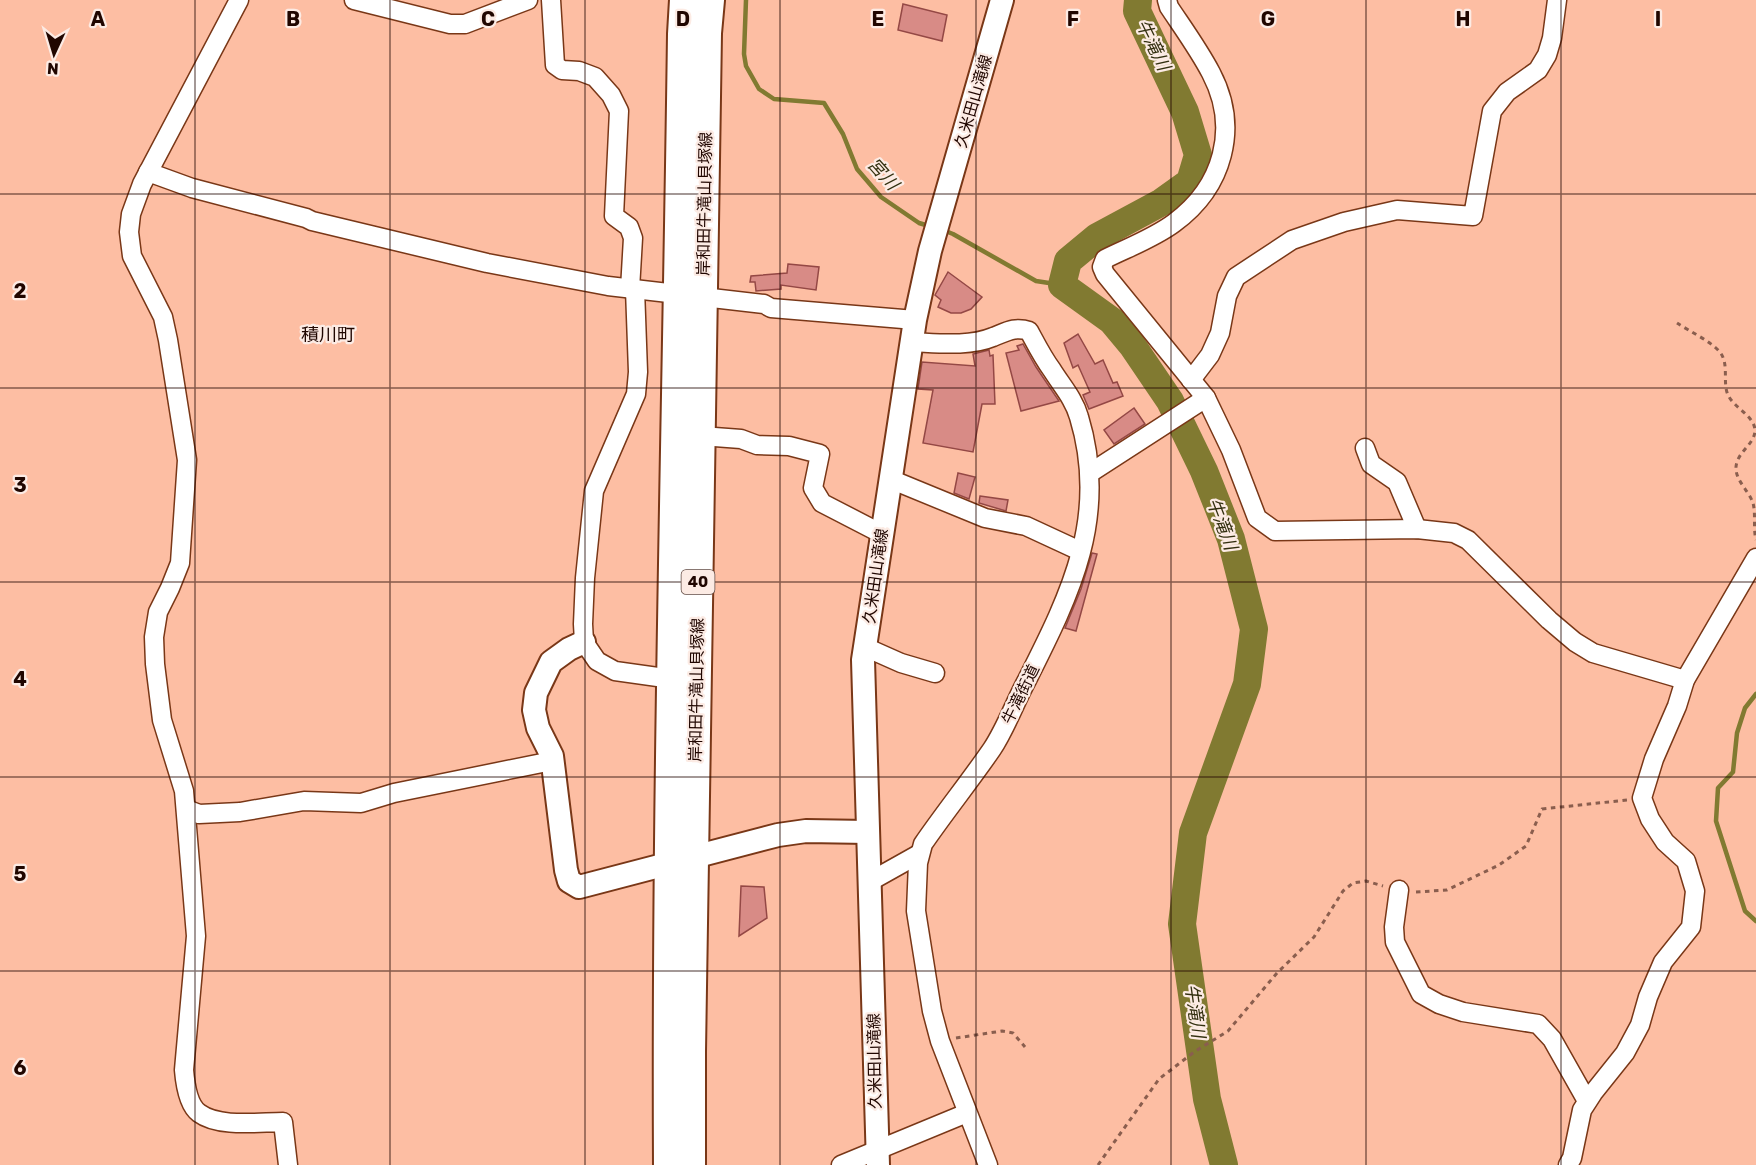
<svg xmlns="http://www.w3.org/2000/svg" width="1756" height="1165" viewBox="0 0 1756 1165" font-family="Rubik,'Noto Sans JP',sans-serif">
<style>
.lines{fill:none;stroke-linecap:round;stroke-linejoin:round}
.stream{stroke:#817a31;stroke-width:4.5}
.river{stroke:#817a31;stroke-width:28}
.building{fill:#d88b86;stroke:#944845;stroke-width:1.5}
.minor-casing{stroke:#793717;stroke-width:21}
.tertiary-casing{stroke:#793717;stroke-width:26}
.primary-casing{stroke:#793717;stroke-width:32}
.path{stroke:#8a5e4e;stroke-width:3;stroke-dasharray:4.5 4.5;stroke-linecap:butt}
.minor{stroke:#fff;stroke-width:18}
.tertiary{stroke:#fff;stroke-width:22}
.primary{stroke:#fff;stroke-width:28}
.grid{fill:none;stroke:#200600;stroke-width:1.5;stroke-opacity:0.55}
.labels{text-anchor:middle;stroke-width:4.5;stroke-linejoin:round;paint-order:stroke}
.shield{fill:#fcebe4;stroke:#624b44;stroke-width:1.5}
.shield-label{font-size:15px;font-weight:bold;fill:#200600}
.street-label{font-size:16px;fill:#200600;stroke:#fcebe4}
.water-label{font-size:18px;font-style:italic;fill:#333010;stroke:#fcebe4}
.neighbourhood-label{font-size:18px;fill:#200600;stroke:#fcebe4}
.grid-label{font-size:20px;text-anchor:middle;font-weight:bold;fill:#200600;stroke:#fcebe4;stroke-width:4.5;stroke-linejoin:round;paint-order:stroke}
</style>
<rect width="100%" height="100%" fill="#fdbea3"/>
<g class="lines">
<g class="stream">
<polyline points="746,0 744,54 746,66 759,89 774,99 824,103 843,134 857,169 881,197 919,223 929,226"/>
<polyline points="943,230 953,234 1036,281 1062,285"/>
<polyline points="1756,694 1745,708 1737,733 1733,772 1718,788 1716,821 1745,911 1756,921"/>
</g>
<polyline class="river" points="1138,0 1137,11 1185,112 1198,155 1190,182 1162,202 1097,237 1068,261 1062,285 1112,321 1132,345 1170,401 1204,471 1231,539 1254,629 1247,684 1193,833 1182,924 1207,1099 1224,1165"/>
</g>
<g class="building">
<polygon points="903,4 947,15 942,41 898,30"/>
<polygon points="788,264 819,267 816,290 781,285 781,289 756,291 755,282 750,282 751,276 787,273"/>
<polygon points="948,272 982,297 971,309 961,313 951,313 938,307 941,300 935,295"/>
<polygon points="1078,334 1095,364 1103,360 1113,383 1117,382 1123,396 1089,409 1083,395 1090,392 1078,365 1073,368 1064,343"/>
<polygon points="1023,344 1036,367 1059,401 1021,411 1006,353 1019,350 1017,346"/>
<polygon points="989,350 990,356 993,355 995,404 982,404 973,452 923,443 933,390 918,389 922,362 975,366 973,354"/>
<polygon points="1134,408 1145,424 1114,444 1104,430"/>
<polygon points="958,473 975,477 969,499 954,493"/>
<polygon points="980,496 1008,500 1006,511 979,503"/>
<polygon points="1092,553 1097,554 1076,631 1065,628 1081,589"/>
<polygon points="741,886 764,887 767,918 739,936"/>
</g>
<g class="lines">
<defs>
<g id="minor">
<path d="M 239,0 L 142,184 L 131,214 L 129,232 L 132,256 L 163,317 L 168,340 L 187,460 L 180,563 L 170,588 L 158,612 L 154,637 L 155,664 L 162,720 L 184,791 L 196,936 L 184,1070 C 185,1082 188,1105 199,1113 C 219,1128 259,1122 283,1122 L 288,1165"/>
<polyline points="354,0 450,24 465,24 528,0"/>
<polyline points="551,0 555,65 562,70 579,71 595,77 611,95 619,111 614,216 629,227 633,238 630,289"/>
<path d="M 1167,0 L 1169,7 C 1183,28 1199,50 1211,73 C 1240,128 1223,187 1174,223 C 1154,238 1127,248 1105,259 L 1102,267 L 1105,274 L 1206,398 L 1231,450 L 1257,518 L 1275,531 L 1417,529 L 1454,533 L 1468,540 L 1549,620 L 1575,642 L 1593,653 L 1685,680"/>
<polyline points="148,172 192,188 306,218 312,221 487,263 608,286 764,304 771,308 915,320"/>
<polyline points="635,289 638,372 636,394 594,491 585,578 583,624 584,642 597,661 615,671 672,679"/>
<path d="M 912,342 C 937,343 969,347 993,337 C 1006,332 1015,326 1029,331 C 1036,344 1043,358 1052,370 C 1062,386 1074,399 1079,417 C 1109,516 1071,593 1027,680 C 1015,702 1006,728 992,749 C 970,781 945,812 923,844 L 918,863 L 916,911 L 932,1011 L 940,1041 L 988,1165"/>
<polyline points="1191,380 1210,355 1220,333 1227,296 1236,277 1292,240 1344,222 1397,210 1473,216 1492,111 1507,92 1538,70 1547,55 1552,38 1557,0"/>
<polyline points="701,436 741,439 757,445 789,446 820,454 813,488 822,503 882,534"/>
<polyline points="1365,448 1371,464 1397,482 1417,529"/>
<polyline points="1090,473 1206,398"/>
<polyline points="890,479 985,518 1026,526 1080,551"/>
<polyline points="865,647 901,663 935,673"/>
<polyline points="186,809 199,814 240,812 304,801 361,803 394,793 552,761"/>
<polyline points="869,882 919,854"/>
<polyline points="1399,890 1394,927 1395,942 1421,994 1439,1004 1463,1012 1538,1024 1552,1039 1587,1101"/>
<polyline points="841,1165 967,1113"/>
<polyline points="1568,1165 1572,1158 1582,1110 1593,1093 1625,1053 1640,1025 1648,997 1663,962 1691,927 1695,891 1686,861 1665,842 1650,819 1642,798 1654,759 1677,706 1685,680 1756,558"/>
</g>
<g id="tertiary">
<polyline points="584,642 569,649 551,662 536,693 534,710 538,728 552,756 566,870 569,881 579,887 778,835 806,831 868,832"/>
<polyline points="878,1165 863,660 915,320 930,251 1002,0"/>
</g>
<g id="primary">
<path d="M 668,1165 C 666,788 677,411 682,34 L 684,0"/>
<polyline points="691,1165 691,1051 707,33 710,0"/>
</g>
</defs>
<use href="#minor" class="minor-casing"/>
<use href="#tertiary" class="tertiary-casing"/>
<use href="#primary" class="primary-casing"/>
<g class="path">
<path d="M 1677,323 C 1689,331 1710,341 1719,351 C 1730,363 1722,382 1728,395 C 1734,408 1755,416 1755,431 C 1754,445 1737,452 1736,467 C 1735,480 1749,491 1753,503 C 1756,514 1753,528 1756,540"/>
<polyline points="1416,892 1447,890 1499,865 1526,846 1542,809 1627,800"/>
<polyline points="956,1038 1002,1031 1013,1033 1025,1047"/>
<polyline points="1098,1165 1159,1079 1194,1052 1228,1031 1277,973 1314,937 1343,891 1353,883 1366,881 1383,886"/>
</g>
<use href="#minor" class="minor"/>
<use href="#tertiary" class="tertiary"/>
<use href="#primary" class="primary"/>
</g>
<path class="grid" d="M 195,0 L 195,1165M 390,0 L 390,1165M 585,0 L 585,1165M 780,0 L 780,1165M 976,0 L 976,1165M 1171,0 L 1171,1165M 1366,0 L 1366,1165M 1561,0 L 1561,1165M 0,194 L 1756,194M 0,388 L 1756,388M 0,582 L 1756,582M 0,777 L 1756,777M 0,971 L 1756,971"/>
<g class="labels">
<rect class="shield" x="681.5" y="570" width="33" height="24" rx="4.5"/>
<g class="shield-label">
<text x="698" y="587">40</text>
</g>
<g class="street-label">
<text transform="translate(973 101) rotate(-74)" y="6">久米田山滝線</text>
<text transform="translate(704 204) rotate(-89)" y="6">岸和田牛滝山貝塚線</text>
<text transform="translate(875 576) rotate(-82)" y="6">久米田山滝線</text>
<text transform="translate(696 690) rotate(-89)" y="6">岸和田牛滝山貝塚線</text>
<text transform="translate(1020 694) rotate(-64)" y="6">牛滝街道</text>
<text transform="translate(874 1061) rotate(-91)" y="6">久米田山滝線</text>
</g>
<g class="water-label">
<text transform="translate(1153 45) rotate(64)" y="6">牛滝川</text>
<text transform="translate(883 174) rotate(48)" y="6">宮川</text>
<text transform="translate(1222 524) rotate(69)" y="6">牛滝川</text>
<text transform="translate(1195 1011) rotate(82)" y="6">牛滝川</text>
</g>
<g class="neighbourhood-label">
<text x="328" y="341">積川町</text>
</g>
</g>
<g class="grid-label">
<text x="98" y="26">A</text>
<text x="293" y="26">B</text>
<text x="488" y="26">C</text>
<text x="683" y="26">D</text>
<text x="878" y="26">E</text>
<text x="1073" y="26">F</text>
<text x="1268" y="26">G</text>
<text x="1463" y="26">H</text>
<text x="1658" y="26">I</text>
<text x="20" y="298">2</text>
<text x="20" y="492">3</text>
<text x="20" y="686">4</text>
<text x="20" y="881">5</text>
<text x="20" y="1075">6</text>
</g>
<g transform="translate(54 54) rotate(184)" stroke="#fcebe4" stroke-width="4.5" paint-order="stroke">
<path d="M0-4.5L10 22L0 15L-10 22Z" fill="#200600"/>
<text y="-9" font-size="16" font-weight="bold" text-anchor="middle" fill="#200600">N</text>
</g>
</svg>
